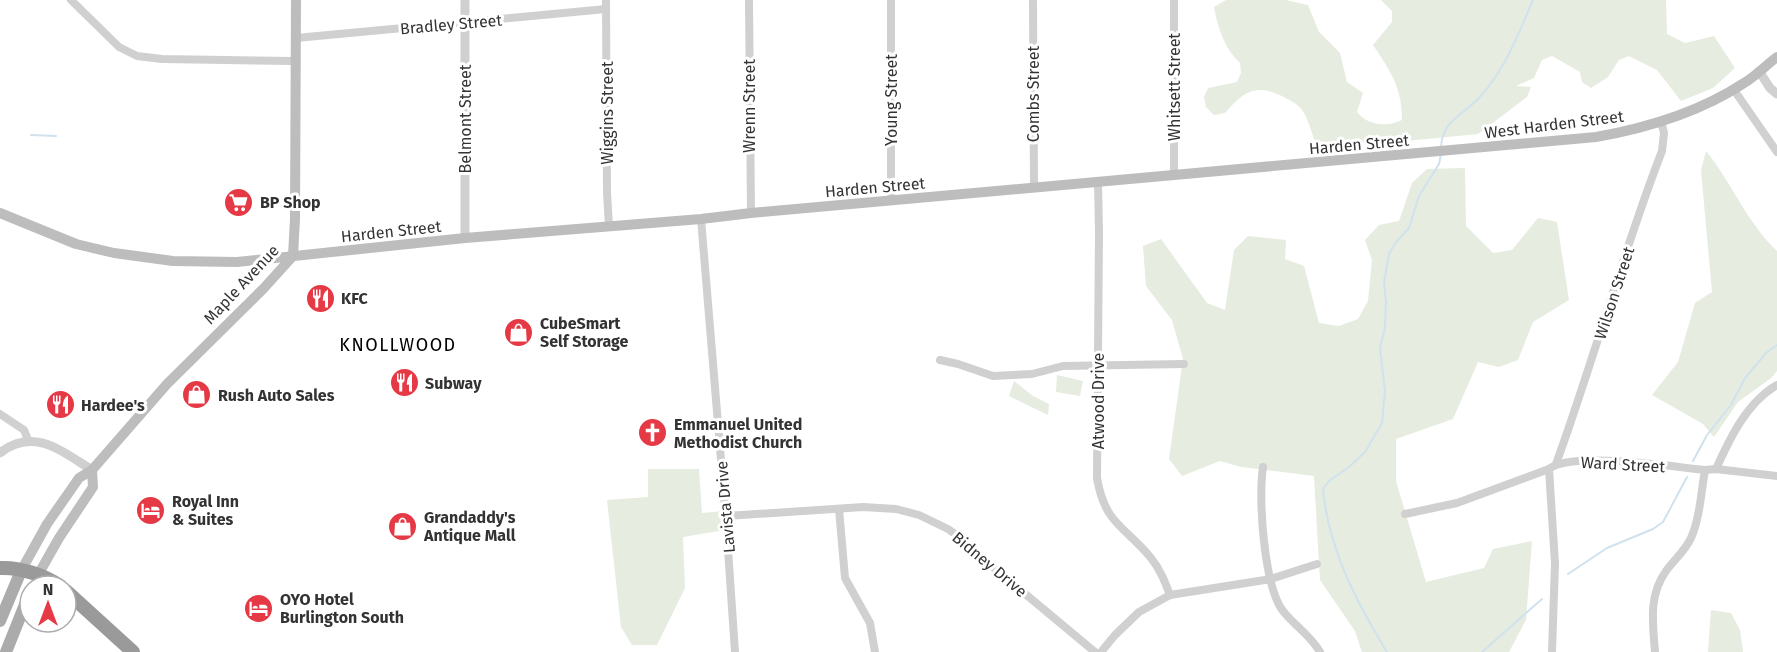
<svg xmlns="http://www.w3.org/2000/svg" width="1777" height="652" viewBox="0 0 1777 652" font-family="'Fira Sans',sans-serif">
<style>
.green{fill:#e6ecdf}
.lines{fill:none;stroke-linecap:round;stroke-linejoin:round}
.stream{stroke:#cfe2ee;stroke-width:2}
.minor{stroke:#d0d0d0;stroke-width:8}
.tertiary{stroke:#d0d0d0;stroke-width:9}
.secondary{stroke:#bdbdbd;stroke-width:10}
.primary{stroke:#ababab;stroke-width:12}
.motorway{stroke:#9a9a9a;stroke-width:14}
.labels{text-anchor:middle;stroke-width:6;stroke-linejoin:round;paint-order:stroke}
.street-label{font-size:16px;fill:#333;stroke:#fff}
.poi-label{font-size:16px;font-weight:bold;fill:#333;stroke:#fff;text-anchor:start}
.neighbourhood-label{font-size:18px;letter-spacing:1.5px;fill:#000;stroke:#fff}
</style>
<rect width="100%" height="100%" fill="#fff"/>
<g class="green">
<path d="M 1226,0 L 1286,0 L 1308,5 L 1319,32 L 1340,53 L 1347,82 L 1363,93 L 1357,112 C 1368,126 1387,127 1402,120 C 1402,87 1391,72 1373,45 L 1392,22 L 1392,11 L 1381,0 L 1666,0 L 1667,34 L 1685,43 L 1714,36 L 1735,68 L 1713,88 L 1681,101 L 1657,70 L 1629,56 L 1619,60 L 1608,77 L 1591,88 L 1582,82 L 1580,72 L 1552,56 L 1542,60 L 1534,78 L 1516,86 L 1531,87 L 1527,97 L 1478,134 L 1385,143 L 1333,142 L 1324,146 L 1315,141 C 1311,131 1308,118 1302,110 C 1297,103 1289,100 1282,96 C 1255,83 1243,92 1225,113 L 1214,115 L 1206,107 L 1204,97 L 1208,88 L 1237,82 L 1241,73 L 1240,63 C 1224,48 1218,28 1214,7 Z"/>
<path d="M 1706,151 C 1732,183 1747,223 1777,251 L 1777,371 L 1771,378 L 1738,402 L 1714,437 L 1703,424 L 1652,395 L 1678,362 L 1695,303 L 1712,292 L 1701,170 Z"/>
<polygon points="1465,168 1466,226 1493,253 1512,250 1538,218 1557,222 1569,300 1533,322 1518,360 1499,367 1478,362 1453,419 1396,439 1396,481 1426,582 1484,568 1493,549 1532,541 1526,620 1509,652 1362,652 1355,631 1320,580 1314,476 1241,467 1220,461 1182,476 1169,459 1183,359 1172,320 1146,286 1143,246 1161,239 1207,303 1225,310 1234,250 1248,236 1286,240 1285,259 1304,266 1319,323 1339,326 1358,319 1368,301 1372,260 1365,240 1379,225 1399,221 1412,183 1427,169"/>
<polygon points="1057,375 1083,381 1080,396 1056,392"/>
<polygon points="1014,381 1033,396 1049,404 1048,415 1009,396"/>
<polygon points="648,469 699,469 702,513 724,511 725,530 683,537 685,588 657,645 632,645 621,627 607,500 648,497"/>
<polygon points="1711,610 1731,613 1740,630 1743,652 1708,652"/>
</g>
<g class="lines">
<g class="stream">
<polyline points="31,135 56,136"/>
<path d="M 1441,149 C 1441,121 1463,115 1479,98 C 1505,70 1518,35 1533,0"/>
<polyline points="1693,461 1707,435 1731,405 1745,378 1767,352 1777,345"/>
<polyline points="1568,574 1607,548 1653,529 1663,522 1687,477"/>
<path d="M 1387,652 C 1357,603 1328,548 1323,489 L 1329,481 L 1349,467 L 1365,452 L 1382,423 L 1385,391 L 1380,348 L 1385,328 L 1386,302 L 1384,282 L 1389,254 L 1396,242 L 1409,228 L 1419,196 L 1439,164 L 1441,154"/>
<polyline points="1482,652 1542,599"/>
</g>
<g class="minor">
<polyline points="71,0 119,47 137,56 162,59 295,61"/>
<polyline points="606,0 607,193 609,226"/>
<polyline points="749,0 751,213"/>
<polyline points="1033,0 1034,188"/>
<polyline points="1174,0 1174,175"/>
<polyline points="296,38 606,9"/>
<polyline points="1734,90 1777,152"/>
<path d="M 1098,183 L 1099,232 L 1097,478 C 1105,525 1125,526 1151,558 C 1160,569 1165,582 1170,595"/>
<polyline points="891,201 891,0"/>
<polyline points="701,219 726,520 735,652"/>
<polyline points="940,360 958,364 993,376 1032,374 1063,366 1184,364"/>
<polyline points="0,414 24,430 29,442"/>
<path d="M 1556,464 C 1594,360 1622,254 1662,151 L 1664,133 L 1661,121"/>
<path d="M 1263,467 C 1258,498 1264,586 1283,611 C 1295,626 1311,636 1320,652"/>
<polyline points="1549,469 1555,563 1552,652"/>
<path d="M 1716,469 C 1730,438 1747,402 1777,385"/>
<polyline points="839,509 845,578 870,623 875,652"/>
<path d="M 1405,514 L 1457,503 L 1549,469 C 1571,451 1674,467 1705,470 L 1716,469 L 1777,476"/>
<polyline points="726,516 863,507 896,509 919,515 948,529 965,541 994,568 1095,652"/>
<polyline points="1101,652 1115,635 1139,612 1170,595 1271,579 1317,564"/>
<path d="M 1655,652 C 1653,624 1648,596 1666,571 C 1674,560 1685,551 1691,538 C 1700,518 1701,492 1705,470"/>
</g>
<g class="tertiary">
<polyline points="465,0 465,238"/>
<polyline points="1759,71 1770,88 1777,94"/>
<path d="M 0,453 C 33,426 63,452 92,470"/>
</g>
<g class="secondary">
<path d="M 0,213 L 76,244 L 114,253 L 173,261 L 237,262 L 465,238 L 701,219 L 751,213 L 1596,137 C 1647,128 1700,112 1744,83 C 1756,76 1766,65 1777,57"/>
<polyline points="21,571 47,524 79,478 92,470 167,384 264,288 293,256 295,219 296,0"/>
<polyline points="38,575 59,538 93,487 92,470"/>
</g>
<g class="primary">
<polyline points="0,621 21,571"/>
<polyline points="6,652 30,592"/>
</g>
<g class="motorway">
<path d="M 0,568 C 20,567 44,575 60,586"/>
<polyline points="66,591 133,652"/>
</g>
</g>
<defs>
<symbol id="supermarket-disc" viewBox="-11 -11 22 22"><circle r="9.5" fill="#e63946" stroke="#fff"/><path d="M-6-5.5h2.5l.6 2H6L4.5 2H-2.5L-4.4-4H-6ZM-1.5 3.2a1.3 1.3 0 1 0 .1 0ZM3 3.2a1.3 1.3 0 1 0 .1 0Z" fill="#fff"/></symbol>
<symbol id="restaurant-disc" viewBox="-11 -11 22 22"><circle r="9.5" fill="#e63946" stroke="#fff"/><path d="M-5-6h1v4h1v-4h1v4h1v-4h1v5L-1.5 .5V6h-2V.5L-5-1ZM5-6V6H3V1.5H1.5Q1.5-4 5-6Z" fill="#fff"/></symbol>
<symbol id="shop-disc" viewBox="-11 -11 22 22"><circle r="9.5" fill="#e63946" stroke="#fff"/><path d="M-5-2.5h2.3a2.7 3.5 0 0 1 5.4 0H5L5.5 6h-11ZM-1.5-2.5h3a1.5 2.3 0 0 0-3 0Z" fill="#fff"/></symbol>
<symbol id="church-disc" viewBox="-11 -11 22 22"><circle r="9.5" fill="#e63946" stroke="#fff"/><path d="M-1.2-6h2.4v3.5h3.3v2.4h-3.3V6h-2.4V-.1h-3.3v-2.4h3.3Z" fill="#fff"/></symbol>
<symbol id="hotel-disc" viewBox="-11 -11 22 22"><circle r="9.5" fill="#e63946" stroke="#fff"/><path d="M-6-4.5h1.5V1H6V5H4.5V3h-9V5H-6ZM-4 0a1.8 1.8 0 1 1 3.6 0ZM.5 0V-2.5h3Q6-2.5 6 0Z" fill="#fff"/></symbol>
</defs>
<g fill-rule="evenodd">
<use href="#supermarket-disc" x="222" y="186" width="33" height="33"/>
<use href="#restaurant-disc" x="304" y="282" width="33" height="33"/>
<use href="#shop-disc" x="502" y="316" width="33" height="33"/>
<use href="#restaurant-disc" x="388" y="366" width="33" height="33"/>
<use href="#shop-disc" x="180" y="378" width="33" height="33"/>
<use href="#restaurant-disc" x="44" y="388" width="33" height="33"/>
<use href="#church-disc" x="636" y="416" width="33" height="33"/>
<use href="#hotel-disc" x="134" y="494" width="33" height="33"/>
<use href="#shop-disc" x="386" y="510" width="33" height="33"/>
<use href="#hotel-disc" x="242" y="592" width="33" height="33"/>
</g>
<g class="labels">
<g class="street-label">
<text transform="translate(451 24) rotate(-5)" y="6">Bradley Street</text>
<text transform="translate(1174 87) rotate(-90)" y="6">Whitsett Street</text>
<text transform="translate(1033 94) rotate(-90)" y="6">Combs Street</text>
<text transform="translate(891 100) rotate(-90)" y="6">Young Street</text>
<text transform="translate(749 106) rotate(-90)" y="6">Wrenn Street</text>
<text transform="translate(607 113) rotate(-90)" y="6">Wiggins Street</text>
<text transform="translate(465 119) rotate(-90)" y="6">Belmont Street</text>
<text transform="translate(1554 124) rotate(-7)" y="6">West Harden Street</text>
<text transform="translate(1359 144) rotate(-5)" y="6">Harden Street</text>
<text transform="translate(875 187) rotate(-5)" y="6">Harden Street</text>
<text transform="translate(391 231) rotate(-6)" y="6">Harden Street</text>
<text transform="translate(241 284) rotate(-47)" y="6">Maple Avenue</text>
<text transform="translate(1614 293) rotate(-72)" y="6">Wilson Street</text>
<text transform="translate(1098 401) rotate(-90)" y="6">Atwood Drive</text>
<text transform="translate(1623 464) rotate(3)" y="6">Ward Street</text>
<text transform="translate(725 507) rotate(-95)" y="6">Lavista Drive</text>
<text transform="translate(990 564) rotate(40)" y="6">Bidney Drive</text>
</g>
<g class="poi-label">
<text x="260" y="208">BP Shop</text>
<text x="341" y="304">KFC</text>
<text x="540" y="329">CubeSmart<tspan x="540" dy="18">Self Storage</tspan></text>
<text x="425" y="389">Subway</text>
<text x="218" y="401">Rush Auto Sales</text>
<text x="81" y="411">Hardee's</text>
<text x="674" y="430">Emmanuel United<tspan x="674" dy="18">Methodist Church</tspan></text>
<text x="172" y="507">Royal Inn<tspan x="172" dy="18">&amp; Suites</tspan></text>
<text x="424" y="523">Grandaddy's<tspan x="424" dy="18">Antique Mall</tspan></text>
<text x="280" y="605">OYO Hotel<tspan x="280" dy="18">Burlington South</tspan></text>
</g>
<g class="neighbourhood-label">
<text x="398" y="351">KNOLLWOOD</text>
</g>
</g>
<g transform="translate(48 604)"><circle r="28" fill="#ffffff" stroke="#adadad" stroke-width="1.5"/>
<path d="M0-4.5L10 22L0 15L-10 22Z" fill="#e63946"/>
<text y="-9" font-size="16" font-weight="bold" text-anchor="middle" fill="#333333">N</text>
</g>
</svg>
